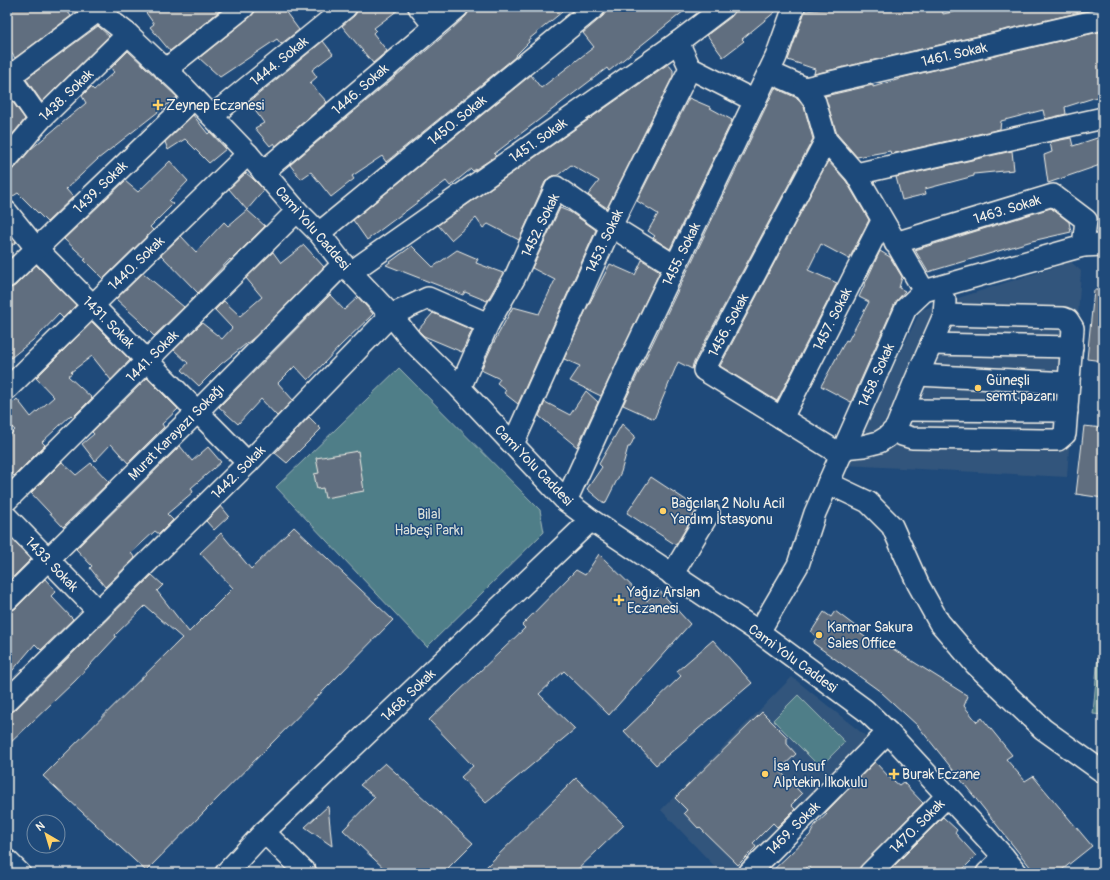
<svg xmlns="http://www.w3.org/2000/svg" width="1110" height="880" viewBox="0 0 1110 880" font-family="Pangolin,sans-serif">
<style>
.built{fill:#32557c}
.green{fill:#507e88;stroke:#a2b8b8}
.building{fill:#606e7f;stroke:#f4f1e8}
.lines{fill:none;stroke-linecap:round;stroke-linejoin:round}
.minor-casing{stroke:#f4f1e8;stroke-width:24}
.major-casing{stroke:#f4f1e8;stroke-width:25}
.minor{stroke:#1f4a7a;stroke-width:21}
.major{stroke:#1f4a7a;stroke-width:22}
.poi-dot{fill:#ffd166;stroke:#1f4a7a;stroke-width:1.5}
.labels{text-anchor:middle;stroke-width:3;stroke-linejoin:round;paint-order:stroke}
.street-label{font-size:14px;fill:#f4f1e8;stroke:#1f4a7a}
.poi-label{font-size:14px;fill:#f4f1e8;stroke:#1f4a7a;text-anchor:start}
.park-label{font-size:14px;fill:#dbe0da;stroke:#1f4a7a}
</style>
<rect width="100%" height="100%" fill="#1f4a7a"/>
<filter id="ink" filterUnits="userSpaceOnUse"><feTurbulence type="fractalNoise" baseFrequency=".025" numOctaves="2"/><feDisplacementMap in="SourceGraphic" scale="8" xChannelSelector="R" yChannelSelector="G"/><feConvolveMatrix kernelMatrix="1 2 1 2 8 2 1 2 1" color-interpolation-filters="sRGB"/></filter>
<g filter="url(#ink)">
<g class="built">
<polygon points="1071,262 1081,271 1067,477 845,465 921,310"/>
<polygon points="792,677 868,738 739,873 721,873 661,810"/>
</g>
<g class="green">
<polygon points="399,368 540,510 544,532 427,647 276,487"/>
<polygon points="1099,643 1103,643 1103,715 1093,714"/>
<polygon points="798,695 845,742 820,767 773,720"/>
</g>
<g class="building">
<polygon points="7,7 64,7 71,16 15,58 7,47"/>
<polygon points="142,7 220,7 222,9 170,51 150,27 154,24"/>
<polygon points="256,7 282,7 299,30 281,44 277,39 220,77 199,58 251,16 255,12"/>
<polygon points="358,7 402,7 374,28 376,30 373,33 387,51 373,63 342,26 354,16 357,12"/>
<polygon points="470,7 568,7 528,40 529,42 515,56 515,57 386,162 382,156 352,176 354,179 331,197 311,172 301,179 290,165 452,29 466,16 469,11"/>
<polygon points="607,7 689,7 609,71 607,68 494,154 496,156 473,171 471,169 450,186 446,181 367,240 353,220 531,75 541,88 594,47 583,33 603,16 606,12"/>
<polygon points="736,7 781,7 742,39 744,41 723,57 707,35 731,17 735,12"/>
<polygon points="835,7 942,7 943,14 976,7 1103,7 814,74 815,69 788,60 805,11 835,8"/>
<polygon points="98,26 109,36 42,102 26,79"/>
<polygon points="1103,31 1103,95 1065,107 1066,114 1045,119 1043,110 1001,121 1000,129 891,154 890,151 857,157 837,134 825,96 873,85 873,87 900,79 900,78"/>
<polygon points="323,41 333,54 312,70 317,77 310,83 327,102 276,146 274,143 270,146 255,128 264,123 249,102"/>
<polygon points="128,51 177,97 98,159 66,189 73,197 47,222 18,193 7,200 7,171 11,170 16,167 31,149 86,103 82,96 91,87 94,90 114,72 111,68"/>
<polygon points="668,64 673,70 673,76 607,208 588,195 599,181 571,165 558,175 550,177 545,182 519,240 488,224 483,228 476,218 451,240 438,225"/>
<polygon points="775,88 797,98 804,107 813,139 693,364 692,369 678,362 654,419 623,405"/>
<polygon points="7,94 25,119 12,135 7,138"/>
<polygon points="689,98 710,107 710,108 732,120 670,249 653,238 655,236 648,231 658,214 637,201"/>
<polygon points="193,115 208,134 210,132 226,149 209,163 185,139 168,150 165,142"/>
<polygon points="1103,136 1103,164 1048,183 1044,155 1052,152 1050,142 1071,138 1073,146"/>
<polygon points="1012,151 1014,170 974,174 974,176 925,189 926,194 902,200 896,177"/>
<polygon points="170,161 188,181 169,201 173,204 150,227 153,230 103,279 84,260 86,259 64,239 125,181 138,192"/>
<polygon points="828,161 846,181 869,220 849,259 821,244 808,270 837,283 777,401 720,366"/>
<polygon points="246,173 252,178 264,190 247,210 229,189"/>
<polygon points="560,208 570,212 596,230 518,404 504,393 506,390 497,383 500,379 481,370 493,344 513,307 539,314 555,280 532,268"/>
<polygon points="1051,208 1069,222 1071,232 1032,241 928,272 915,250"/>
<polygon points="247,210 265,226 231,260 230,259 198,293 161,255 181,236 196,252 224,222 228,226"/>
<polygon points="7,231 16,242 7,250"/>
<polygon points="304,245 324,267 256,336 221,364 199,386 182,370 188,363 174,350 202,323 222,339 232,328 215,310 224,301 240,316 262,297 246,278 273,252 281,263"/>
<polygon points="412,246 433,267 457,250 478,259 476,263 503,273 487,301 465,292 463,295 386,265"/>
<polygon points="880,251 890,257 902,277 899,288 905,291 895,303 851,402 821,386 846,340 848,341 869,302 859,297"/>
<polygon points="642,260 660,271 601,396 570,381 580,366 564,359 586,310 610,264 635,275"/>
<polygon points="36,265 76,305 63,318 59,314 38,336 7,361 7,289 15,286"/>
<polygon points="143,273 184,307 154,336 138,320 139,320 116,299"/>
<polygon points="1094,290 1103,290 1103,361 1087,359"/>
<polygon points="330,295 344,310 358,297 373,314 340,346 308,380 295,366 278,383 293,400 277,416 261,399 238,424 219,407"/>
<polygon points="433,313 472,330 462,352 424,336 418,330"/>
<polygon points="92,322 130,360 111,380 92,356 71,372 72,373 68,376 92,398 73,417 71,415 42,442 45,445 14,476 7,469 7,438 15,430 7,423 7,408 17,399 31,417 54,397 36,378"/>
<polygon points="147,378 178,409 162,424 164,427 128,463 111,444 95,461 82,444 94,434 92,432"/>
<polygon points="586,391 598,402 577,447 539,416 545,402 570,415"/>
<polygon points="309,417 321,429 287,463 275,453"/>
<polygon points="622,424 635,436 630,447 628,447 621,472 605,504 587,489 602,467 599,464"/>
<polygon points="1084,426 1103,428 1103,498 1076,494"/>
<polygon points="180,446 192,461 208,447 221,462 191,488 193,492 167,514 173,520 159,534 155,531 131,553 135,558 105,587 90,568 92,566 76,549"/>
<polygon points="358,451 364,491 325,498 323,488 317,489 314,474 319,473 316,458"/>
<polygon points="62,462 76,475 91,463 109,482 63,527 31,493"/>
<polygon points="651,477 698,508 676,545 627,513"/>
<polygon points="221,506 229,516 214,530 206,521"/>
<polygon points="294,527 393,620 146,871 43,776 182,638 145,606 115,635 116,637 75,681 7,746 7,715 15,710 152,575 163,585 157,591 189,632 233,588 200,553 221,533 251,569"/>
<polygon points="7,534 31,559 7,583"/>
<polygon points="599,554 647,601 658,589 690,624 609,715 564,671 539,694 575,729 486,803 461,777 473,766 429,720 525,628 522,625 576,570 585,575"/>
<polygon points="45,579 56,591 51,596 73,619 41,650 35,644 7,677 7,612 10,611 15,609"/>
<polygon points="835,611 855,626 853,628 873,643 877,639 968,696 964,706 977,722 982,718 1012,755 1006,759 1025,781 1033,776 1092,846 1058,873 1035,873 918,726 881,692 813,643 817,637 811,632 824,612 831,617"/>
<polygon points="713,640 752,683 656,765 624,731 681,676 677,671"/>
<polygon points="762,712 787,737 787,744 796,754 779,770 802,794 791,805 795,809 777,827 773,823 753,843 756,847 738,865 699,827 698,828 684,813 687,810 675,798"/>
<polygon points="875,762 890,778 899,785 903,782 923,803 862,865 859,870 858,873 815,873 808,866 802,873 770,873 810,835 815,825 827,814 825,813"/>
<polygon points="385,763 473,843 443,873 389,873 343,830 375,797 360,785"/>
<polygon points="576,778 624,825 574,873 480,873"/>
<polygon points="328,806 332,846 305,827"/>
<polygon points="943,817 957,830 955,833 976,856 959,873 887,873"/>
</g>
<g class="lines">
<defs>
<g id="minor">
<polyline points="93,7 128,34 179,82 248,154 297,211 319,233 343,264 391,315 412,341 460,388 566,501 591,520 759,632 865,710 888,732 1004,857 1017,873"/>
<polyline points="419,7 434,26"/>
<polyline points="690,68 755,101"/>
<polyline points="165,70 244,7"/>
<polyline points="769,72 805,88 815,102 826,140 856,174 924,291"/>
<polyline points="7,73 40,120"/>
<polyline points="9,77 103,7"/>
<polyline points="805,88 1103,19"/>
<polyline points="212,116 346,7"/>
<polyline points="826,140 704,370 840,454"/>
<polyline points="7,159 40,120 128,34"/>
<polyline points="263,172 458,7"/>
<polyline points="856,174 1103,118"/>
<polyline points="7,212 36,248 248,463"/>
<polyline points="319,233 595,7"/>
<polyline points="895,243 1053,195 1086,220 1083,246"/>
<polyline points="351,272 678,42 724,7"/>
<polyline points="7,277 194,98"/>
<polyline points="931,344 1072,347"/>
<polyline points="918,375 1069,383"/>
<polyline points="460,388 488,324 515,277 556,187 611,226 675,266"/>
<polyline points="7,389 248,154"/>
<polyline points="904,410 1067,411"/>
<polyline points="782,418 882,221"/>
<polyline points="896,428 902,435 912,438 1041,440 1058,440 1065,434 1073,328 1068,320 1063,318 944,315"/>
<polyline points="513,444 611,226 690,68 678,42"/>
<polyline points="843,448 863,446 879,442 887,437 896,428 915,381 944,315 945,301"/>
<polyline points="828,483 868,502 892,526 918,584 939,622 975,664 1043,729 1103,772"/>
<polyline points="7,500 297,211"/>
<polyline points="566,501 633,354 776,57 794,7"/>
<polyline points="7,517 98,611"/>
<polyline points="672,575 709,513"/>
<polyline points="7,600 197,412 343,264"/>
<polyline points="759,632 798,565 815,513 906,308 924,291 1083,246 1103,245"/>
<polyline points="7,701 248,463 391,315 428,298 488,324"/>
<polyline points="264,832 306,873"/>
<polyline points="226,873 264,832 591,520"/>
<polyline points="749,873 888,732"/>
<polyline points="870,873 947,796"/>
<polyline points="987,873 1004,857"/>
</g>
<polyline id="major" points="7,861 19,873"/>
</defs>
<use href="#minor" class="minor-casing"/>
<use href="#major" class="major-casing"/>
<use href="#minor" class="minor"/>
<use href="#major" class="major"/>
</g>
</g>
<g class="poi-dot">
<path d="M156 99h4v4h4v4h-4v4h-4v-4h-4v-4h4z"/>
<circle cx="978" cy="388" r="4"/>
<circle cx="663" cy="511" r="4"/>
<path d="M617 594h4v4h4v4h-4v4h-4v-4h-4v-4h4z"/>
<circle cx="819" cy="635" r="4"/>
<circle cx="765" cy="774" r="4"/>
<path d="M892 768h4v4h4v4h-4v4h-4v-4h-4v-4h4z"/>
</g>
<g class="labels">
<g class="street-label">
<text transform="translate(954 54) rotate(-13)" y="5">1461. Sokak</text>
<text transform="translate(279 61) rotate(-39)" y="5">1444. Sokak</text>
<text transform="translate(360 89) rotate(-41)" y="5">1446. Sokak</text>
<text transform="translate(66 95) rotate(-44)" y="5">1438. Sokak</text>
<text transform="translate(457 120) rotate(-39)" y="5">1450. Sokak</text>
<text transform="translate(538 140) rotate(-35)" y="5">1451. Sokak</text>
<text transform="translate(100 187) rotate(-44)" y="5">1439. Sokak</text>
<text transform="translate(1007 209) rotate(-17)" y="5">1463. Sokak</text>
<text transform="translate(540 225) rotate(-64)" y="5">1452. Sokak</text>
<text transform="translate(313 228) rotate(49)" y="5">Cami Yolu Caddesi</text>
<text transform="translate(604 241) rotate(-65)" y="5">1453. Sokak</text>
<text transform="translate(681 254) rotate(-64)" y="5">1455. Sokak</text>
<text transform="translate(136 263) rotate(-44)" y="5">1440. Sokak</text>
<text transform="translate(832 319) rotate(-63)" y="5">1457. Sokak</text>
<text transform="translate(109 322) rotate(45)" y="5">1431. Sokak</text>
<text transform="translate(728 325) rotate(-62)" y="5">1456. Sokak</text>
<text transform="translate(152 356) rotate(-45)" y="5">1441. Sokak</text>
<text transform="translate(876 375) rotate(-66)" y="5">1458. Sokak</text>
<text transform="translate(176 432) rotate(-45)" y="5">Murat Karayazı Sokağı</text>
<text transform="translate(534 465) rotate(46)" y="5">Cami Yolu Caddesi</text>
<text transform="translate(238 472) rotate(-45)" y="5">1442. Sokak</text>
<text transform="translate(52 564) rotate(46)" y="5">1433. Sokak</text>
<text transform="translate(793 658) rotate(36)" y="5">Cami Yolu Caddesi</text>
<text transform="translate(408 695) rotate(-44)" y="5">1468. Sokak</text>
<text transform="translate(917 826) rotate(-45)" y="5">1470. Sokak</text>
<text transform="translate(793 828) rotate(-45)" y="5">1469. Sokak</text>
</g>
<g class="poi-label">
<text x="166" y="110">Zeynep Eczanesi</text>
<text x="986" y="385">Güneşli<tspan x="986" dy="16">semt pazarı</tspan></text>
<text x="671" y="508">Bağcılar 2 Nolu Acil<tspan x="671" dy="16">Yardım İstasyonu</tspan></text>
<text x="627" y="597">Yağız Arslan<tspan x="627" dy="16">Eczanesi</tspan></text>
<text x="827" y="632">Karmar Sakura<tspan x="827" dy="16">Sales Office</tspan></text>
<text x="773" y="771">İsa Yusuf<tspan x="773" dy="16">Alptekin İlkokulu</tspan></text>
<text x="902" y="779">Burak Eczane</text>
</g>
<g class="park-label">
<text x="429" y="519">Bilal<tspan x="429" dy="16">Habeşi Parkı</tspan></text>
</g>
</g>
<rect width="1110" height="880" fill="none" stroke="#1f4a7a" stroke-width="24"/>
<rect x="12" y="12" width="1086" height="856" fill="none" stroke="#f4f1e8" stroke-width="1.5" filter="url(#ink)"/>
<g transform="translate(46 834) rotate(322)"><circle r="19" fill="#1f4a7a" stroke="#748da6"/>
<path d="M0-3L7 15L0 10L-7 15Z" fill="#ffd166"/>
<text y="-6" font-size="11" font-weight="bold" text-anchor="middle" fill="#f4f1e8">N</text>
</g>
</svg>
